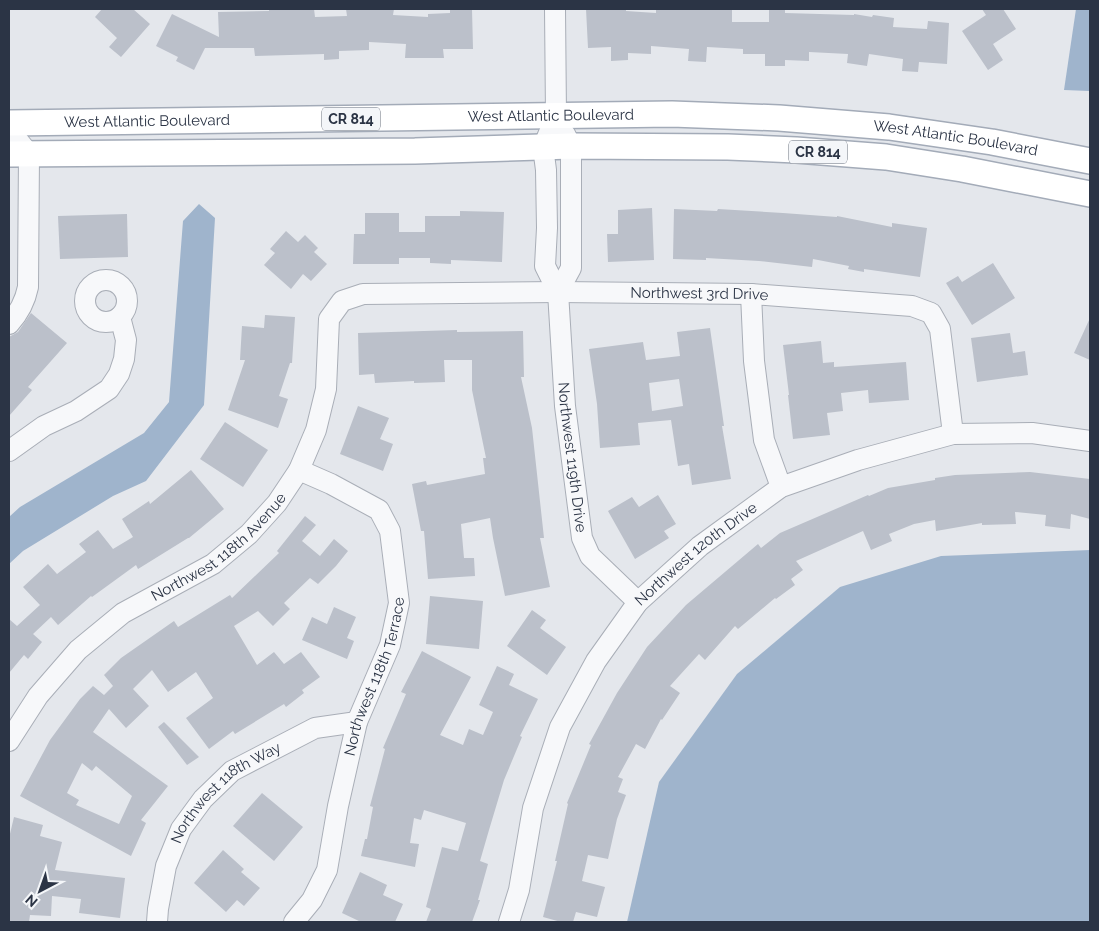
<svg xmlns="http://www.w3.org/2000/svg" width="1099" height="931" viewBox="0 0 1099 931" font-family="Raleway,sans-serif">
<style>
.water{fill:#9fb4cc}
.building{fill:#bbc0ca;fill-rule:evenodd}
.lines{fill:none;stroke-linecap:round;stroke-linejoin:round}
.minor-casing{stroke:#a9aeb7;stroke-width:22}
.major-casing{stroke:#a3abb8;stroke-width:28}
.minor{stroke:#f7f8fa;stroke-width:20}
.major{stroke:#fff;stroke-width:25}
.labels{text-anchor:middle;stroke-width:4;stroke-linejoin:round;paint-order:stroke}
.shield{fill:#f4f6f9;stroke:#676e7b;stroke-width:1}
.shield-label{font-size:14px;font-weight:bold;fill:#2b3445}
.street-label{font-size:15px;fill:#2b3445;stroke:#f4f6f9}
</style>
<rect width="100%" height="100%" fill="#e4e7ec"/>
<g class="water">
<polygon points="1076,9 1090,9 1089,91 1064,90"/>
<polygon points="199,204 215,218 204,405 146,481 113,496 23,551 9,564 9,517 20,507 144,433 169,402 183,221"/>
<polygon points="1090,550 1090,922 627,922 659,782 737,674 840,587 941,556"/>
</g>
<g class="building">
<polygon points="102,9 133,9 150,24 121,57 109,47 117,38 95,17"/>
<polygon points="269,9 314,9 315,17 347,16 346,9 394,9 393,15 428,17 428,14 450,13 450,9 472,9 473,49 443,49 444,58 405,58 406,44 369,42 369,50 339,51 339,59 324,60 324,54 255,56 254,48 205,48 194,70 176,61 178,57 156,46 172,14 219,37 218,12 269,11"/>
<polygon points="586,9 626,9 626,11 656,13 656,9 732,9 732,22 769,22 769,9 785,9 785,13 854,15 854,14 872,17 873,15 894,18 893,27 927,29 928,21 949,23 947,64 919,62 918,72 902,71 903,59 869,54 867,66 847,63 848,54 809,52 809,61 785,60 785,66 765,66 765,54 743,54 743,49 707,47 706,62 688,61 689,49 651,46 651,54 628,53 628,60 611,61 611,47 588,48"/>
<polygon points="982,9 1003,9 1016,29 993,44 1003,60 988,70 962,31 986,15"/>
<polygon points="652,208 654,260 608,262 607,234 618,234 618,210"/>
<polygon points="674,209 717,211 718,209 783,213 837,217 837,216 892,227 892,223 927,228 920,277 864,269 864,272 848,269 849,266 813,259 812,267 759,261 706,258 706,260 673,259"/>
<polygon points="460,211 504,212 502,262 451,260 451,264 430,263 430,258 399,258 399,264 353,264 354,234 365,234 365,213 399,213 399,232 425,232 425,216 460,216"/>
<polygon points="127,214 128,257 60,259 58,216"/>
<polygon points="286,231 298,242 305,235 318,248 314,252 327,264 311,281 303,274 291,289 264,265 275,253 270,249"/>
<polygon points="993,263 1015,298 972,325 946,283 958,276 962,282"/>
<polygon points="31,313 67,343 28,387 32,390 9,416 9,337 18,332"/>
<polygon points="265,315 295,317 292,363 290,363 279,396 288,399 278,428 228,410 245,360 240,360 242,326 264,328"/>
<polygon points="1090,318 1090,360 1074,353"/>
<path d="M 710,328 L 724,426 L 722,426 L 731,479 L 692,485 L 689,464 L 678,466 L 671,420 L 638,423 L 640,445 L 600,448 L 597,404 L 589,349 L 643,342 L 646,360 L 680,356 L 677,332 ZM 679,379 L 683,406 L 652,411 L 649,383 Z"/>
<polygon points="457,330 457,332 523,331 524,377 521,377 532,428 544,538 540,538 550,587 505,596 493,538 490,518 461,524 464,558 474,558 475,576 428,579 424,531 421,531 412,484 426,481 427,485 485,474 483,458 486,458 472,390 472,360 444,360 445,382 414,383 414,381 375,383 374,374 359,375 358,333"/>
<polygon points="1010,333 1013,353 1025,351 1028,375 977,382 971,338"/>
<polygon points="821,341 823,363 834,362 834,367 906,362 909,400 869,403 868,390 841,393 843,411 827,413 830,435 793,439 788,395 789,395 783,345"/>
<polygon points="358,406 389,418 380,439 393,444 383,471 340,454"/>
<polygon points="225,422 268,450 243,487 200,459"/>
<polygon points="191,470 224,509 189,538 188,538 138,569 136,565 92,597 91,596 58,625 51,617 33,634 42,642 28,659 24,655 9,673 9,619 17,626 40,605 23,587 48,564 57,574 86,552 79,544 98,530 113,549 133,537 122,519 149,501 150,504"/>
<polygon points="1030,472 1090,479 1090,519 1071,514 1070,529 1045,526 1046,515 1015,512 1016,524 982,525 982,523 936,531 935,520 914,524 889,534 892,541 871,550 863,531 796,561 803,570 791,579 795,585 776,599 775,598 738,629 735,626 705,660 699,654 670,686 680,693 662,720 661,719 645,749 636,744 618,777 623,779 618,792 626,795 617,819 608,859 588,855 582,881 605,887 597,917 576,912 573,922 561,922 543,917 557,861 555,861 568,804 567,803 591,745 589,744 617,693 647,647 686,605 758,544 761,548 780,533 868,495 869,496 888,488 935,480 935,478 955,475"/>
<polygon points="658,495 676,524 664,531 669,538 635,559 608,511 632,497 639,507"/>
<path d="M 305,516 L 316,525 L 302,541 L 320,556 L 334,539 L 348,551 L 336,566 L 318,584 L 310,578 L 284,603 L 290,609 L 273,626 L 258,611 L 234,626 L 257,665 L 274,652 L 284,664 L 301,652 L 320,677 L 302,690 L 304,693 L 286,707 L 284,704 L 235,734 L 233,731 L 209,749 L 186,718 L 213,698 L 196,672 L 168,692 L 152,670 L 133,689 L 149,706 L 126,728 L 109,709 L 93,732 L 168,786 L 141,820 L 146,823 L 131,856 L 20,796 L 50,740 L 80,699 L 93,686 L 104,695 L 113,686 L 104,675 L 121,658 L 174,621 L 178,627 L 230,595 L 232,598 L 279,553 L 277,551 ZM 82,763 L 92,771 L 96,766 L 132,796 L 119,824 L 76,805 L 79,800 L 67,793 Z"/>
<polygon points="430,596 483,601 479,649 426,644"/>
<polygon points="334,607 356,617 347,638 354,641 347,659 302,640 312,617 327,624"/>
<polygon points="532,610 546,620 540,628 566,647 547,675 507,646"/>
<polygon points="422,651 471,677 440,735 463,745 469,729 483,735 493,712 479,705 497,666 514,674 509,685 538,699 520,736 522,737 504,780 489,830 480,861 488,864 478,900 480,900 472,922 426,922 431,909 426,907 442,847 458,851 466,823 424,810 421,820 414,818 410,843 419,844 415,867 361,856 365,839 367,839 373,807 370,806 385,749 383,748 406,694 401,692"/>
<polygon points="164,722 199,757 187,765 158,727"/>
<polygon points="262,793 303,827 274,861 233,826"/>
<polygon points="14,817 43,825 40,836 62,842 55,870 125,878 120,918 79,913 81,899 52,896 51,916 30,915 29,922 9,922 9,838"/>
<polygon points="223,850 244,869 241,872 260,888 244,906 237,900 226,912 194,883"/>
<polygon points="360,872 387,885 383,895 403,904 395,922 361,922 342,913"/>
</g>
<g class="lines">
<defs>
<g id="minor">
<path id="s1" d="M 555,9 L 556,116 L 543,147 L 546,170 L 547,228 L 545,266 L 558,292 L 565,406 L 582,538 L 590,556 L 638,602"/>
<path d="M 9,129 L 29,154 L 28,287 C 25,302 19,313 9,324"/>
<circle cx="106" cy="301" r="21"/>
<polyline points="558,292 571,268 571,146 565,134"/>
<polyline points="751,294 754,361 764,440 781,487"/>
<polyline points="9,451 44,426 76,411 109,389 119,374 124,359 126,340 120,317"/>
<path id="s2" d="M 9,741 L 38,696 L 78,650 L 123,613 L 213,564 L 249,534 L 277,503 L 299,470 L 316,430 L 326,389 L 329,319 L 342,301 L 363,294 L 558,292 L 751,294 L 912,306 L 931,313 L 940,329 L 953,434"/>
<path id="s3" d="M 157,922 L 158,909 L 166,866 L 181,829 L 203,799 L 232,771 L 315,728 L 357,722"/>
<path id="s4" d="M 294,922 L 312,900 L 327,870 L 338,806 L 357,722 L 390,645 L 399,603 L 390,531 L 379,510 L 331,484 L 299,470"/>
<path id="s5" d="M 509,922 L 519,890 L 533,808 L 560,727 L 596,661 L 638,602 L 700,546 L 781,487 L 858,460 L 953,434 L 1032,433 L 1090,441"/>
</g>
<g id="major">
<path id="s6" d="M 9,123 L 672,114 L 779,118 L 889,127 L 992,142 L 1090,161"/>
<polyline points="9,154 415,151 571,146 728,147 796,150 886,157 962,169 1090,194"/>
</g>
</defs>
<use href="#minor" class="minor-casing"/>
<use href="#major" class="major-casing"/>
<use href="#minor" class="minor"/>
<use href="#major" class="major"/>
</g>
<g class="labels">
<g class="shield">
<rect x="322" y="107.5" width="58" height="23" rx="4"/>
<rect x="789" y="140.5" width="58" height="23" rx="4"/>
</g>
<g class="shield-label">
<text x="351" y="124">CR 814</text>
<text x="818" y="157">CR 814</text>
</g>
<g class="street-label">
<text dy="5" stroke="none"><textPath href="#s6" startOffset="542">West Atlantic Boulevard</textPath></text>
<text dy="5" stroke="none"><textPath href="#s6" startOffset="138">West Atlantic Boulevard</textPath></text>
<text dy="5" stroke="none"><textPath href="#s6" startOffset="948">West Atlantic Boulevard</textPath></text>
<text dy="5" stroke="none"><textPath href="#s2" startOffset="940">Northwest 3rd Drive</textPath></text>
<text dy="5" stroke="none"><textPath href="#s1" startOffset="455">Northwest 119th Drive</textPath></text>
<text dy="5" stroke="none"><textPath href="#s2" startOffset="290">Northwest 118th Avenue</textPath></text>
<text dy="5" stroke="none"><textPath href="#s5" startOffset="425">Northwest 120th Drive</textPath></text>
<text dy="5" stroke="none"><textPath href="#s4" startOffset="262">Northwest 118th Terrace</textPath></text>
<text dy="5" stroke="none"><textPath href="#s3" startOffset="155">Northwest 118th Way</textPath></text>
</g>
</g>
<rect width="1099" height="931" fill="none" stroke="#2b3445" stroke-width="20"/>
<g transform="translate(40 891) rotate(221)" stroke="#f4f6f9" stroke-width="4" paint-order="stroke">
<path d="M0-4L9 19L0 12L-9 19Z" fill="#2b3445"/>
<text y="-8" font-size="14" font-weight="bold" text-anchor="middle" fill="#2b3445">N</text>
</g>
</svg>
